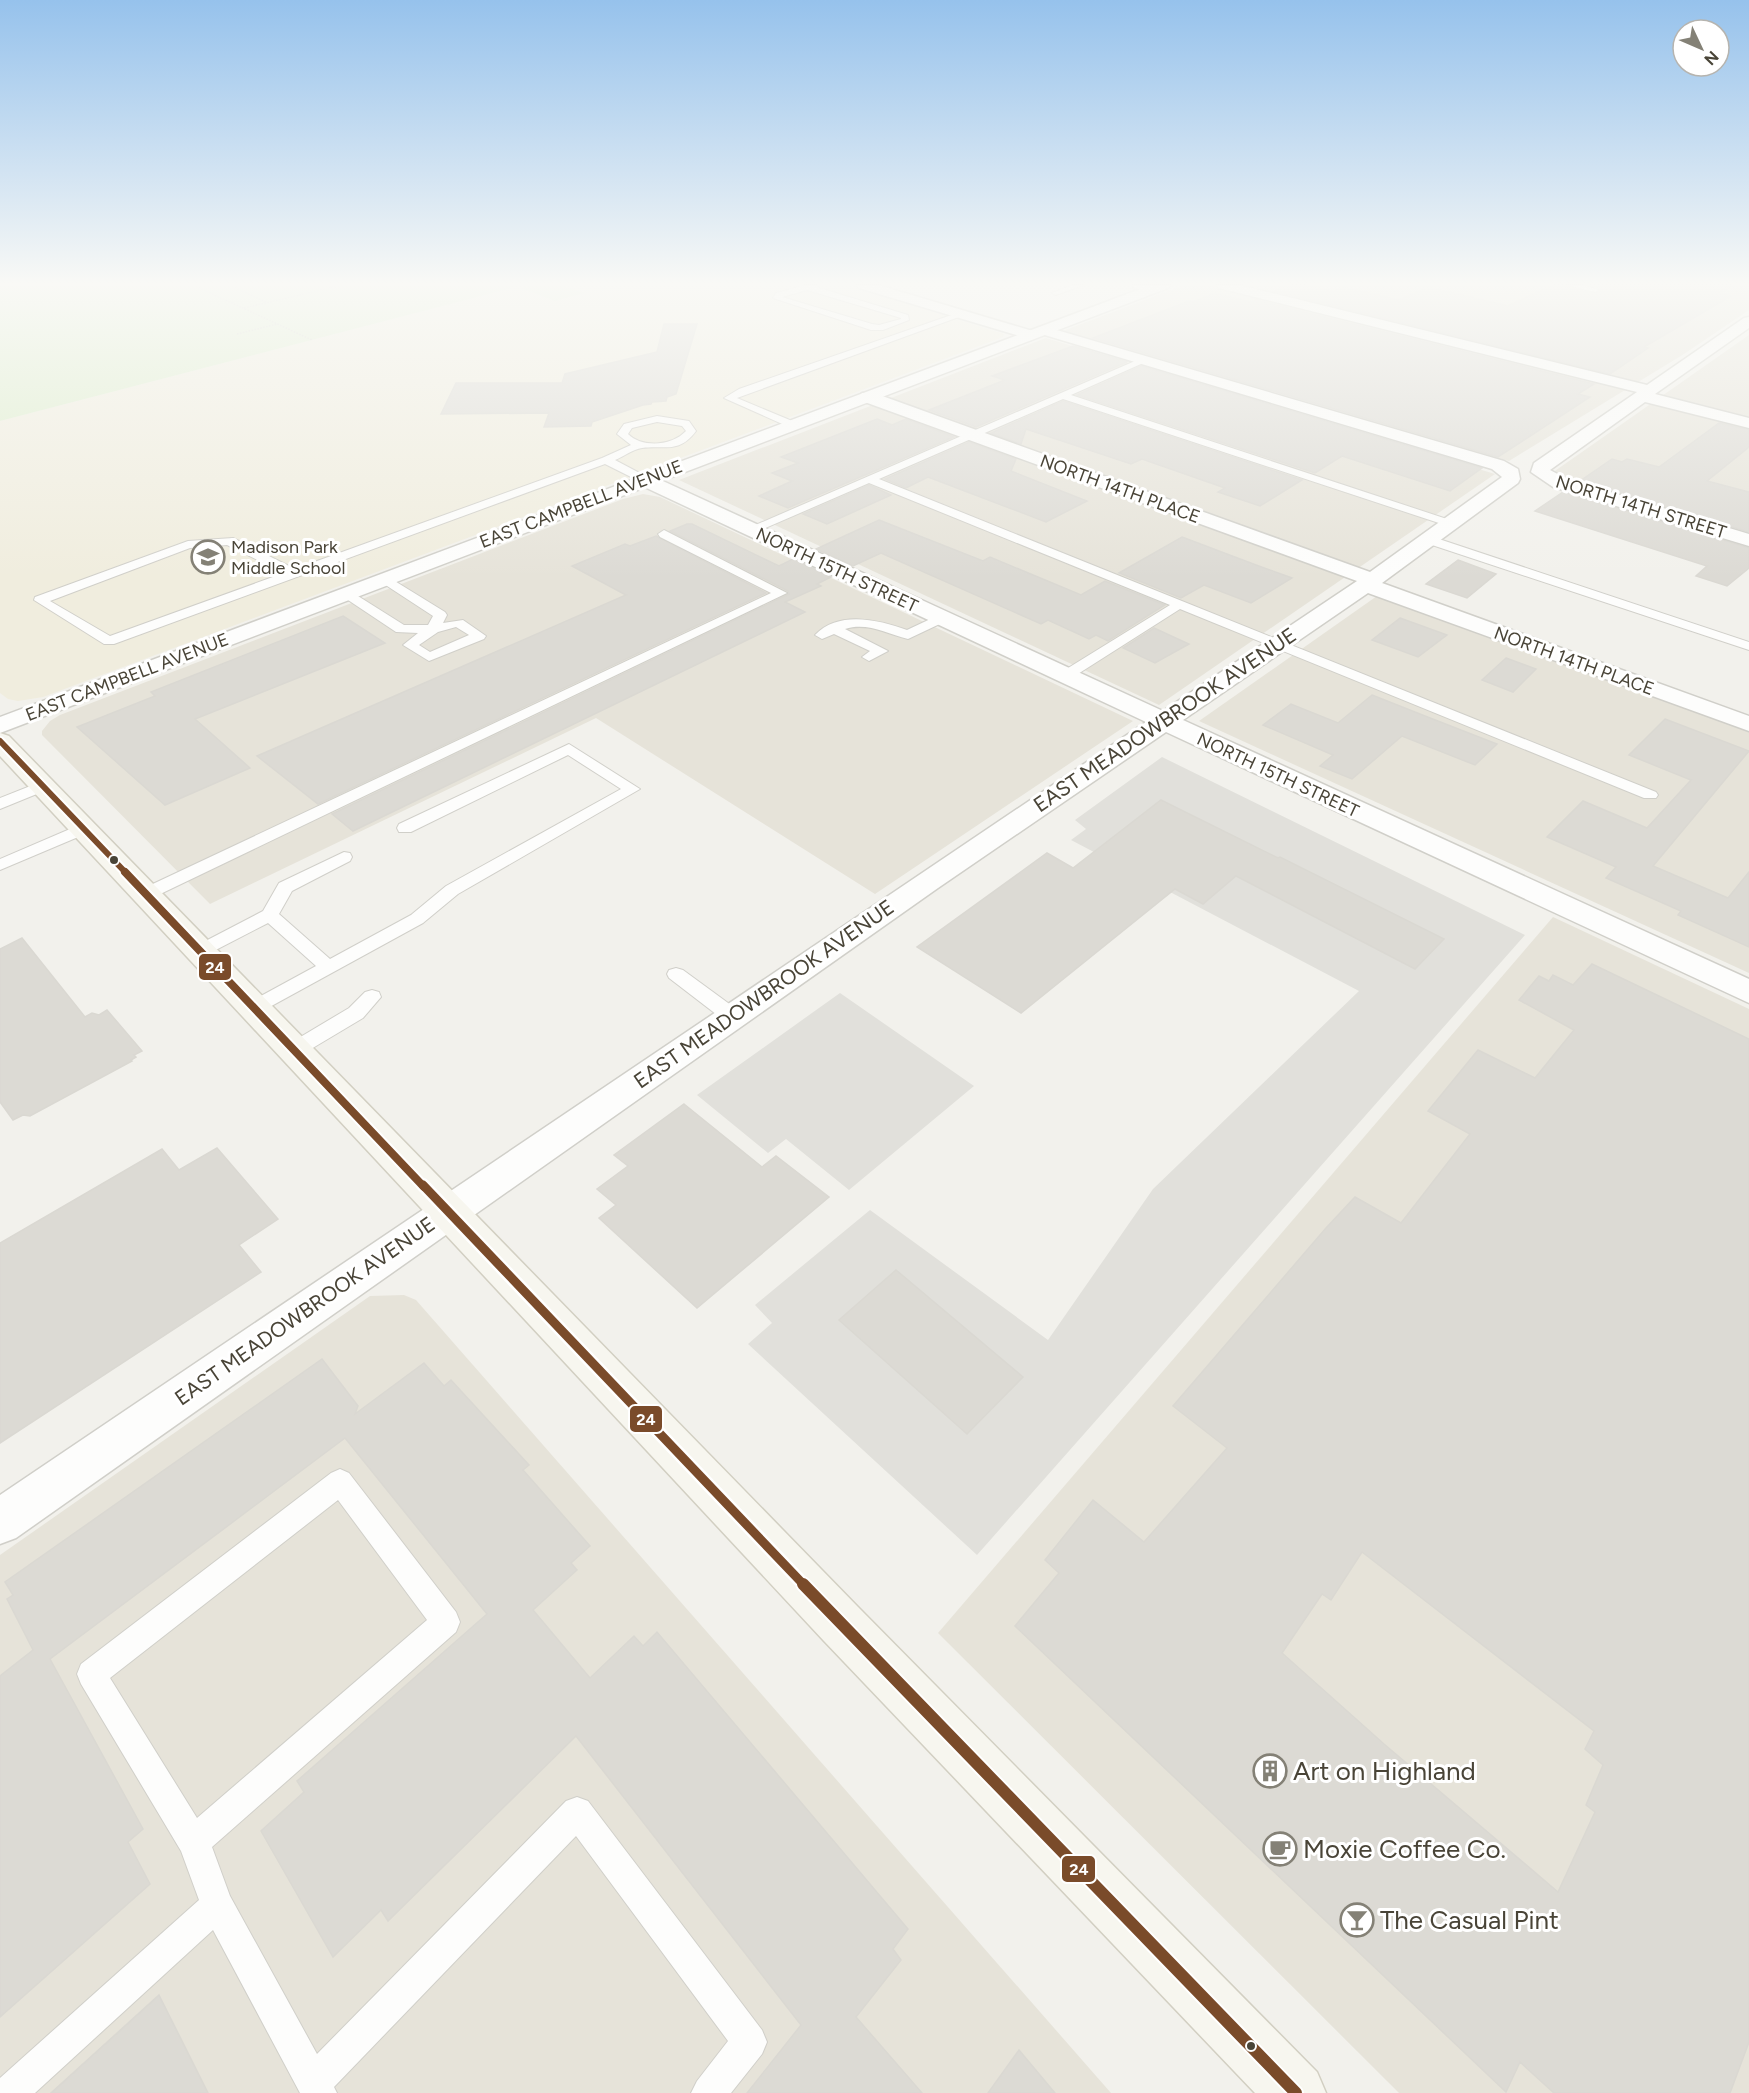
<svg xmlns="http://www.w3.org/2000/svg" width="1749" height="2093" viewBox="0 0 1749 2093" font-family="Figtree,sans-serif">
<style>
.residential{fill:#e6e3d9}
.education{fill:#f0edde}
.green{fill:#dcedcb}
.parking{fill:#e1e0db}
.building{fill:#dcdad4;stroke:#dad8d2;stroke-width:1.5;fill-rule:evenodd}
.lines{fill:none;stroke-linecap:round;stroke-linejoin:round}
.service-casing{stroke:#d0cfc9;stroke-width:2}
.minor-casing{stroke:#d0cfc9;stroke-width:3}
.tertiary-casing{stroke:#d0cfc9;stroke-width:3}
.secondary-casing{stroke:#d2cfc2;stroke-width:3}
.path{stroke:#d2d1ca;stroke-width:1.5;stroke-dasharray:1.5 1.5;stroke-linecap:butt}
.service{fill:#fdfdfc;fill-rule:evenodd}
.minor{fill:#fdfdfc;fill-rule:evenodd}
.tertiary{fill:#fdfdfc;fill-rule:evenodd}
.secondary{fill:#f7f6ef;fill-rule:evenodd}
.bus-1-far3-casing{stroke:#fff;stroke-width:10}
.bus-1-far2-casing{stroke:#fff;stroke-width:12}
.bus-1-far1-casing{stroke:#fff;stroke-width:14}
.bus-1-casing{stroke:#fff;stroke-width:16}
.bus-1-far3{stroke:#7a4b2a;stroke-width:6}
.bus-1-far2{stroke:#7a4b2a;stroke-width:8}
.bus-1-far1{stroke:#7a4b2a;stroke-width:9}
.bus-1{stroke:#7a4b2a;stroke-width:12}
.bus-dot{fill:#494437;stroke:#fff;stroke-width:2}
.labels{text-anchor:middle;stroke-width:6;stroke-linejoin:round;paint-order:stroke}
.far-street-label{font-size:18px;fill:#494437;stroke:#fff}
.far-poi-label{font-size:18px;fill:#494437;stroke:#fff;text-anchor:start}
.street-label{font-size:21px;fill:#494437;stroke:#fff}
.near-poi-label{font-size:26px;fill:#494437;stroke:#fff;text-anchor:start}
.line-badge{stroke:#fff;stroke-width:2}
.badge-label{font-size:16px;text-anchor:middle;font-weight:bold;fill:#fff}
</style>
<rect width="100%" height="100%" fill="#f2f1ec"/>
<g class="residential">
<polygon points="1184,285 1749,285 1749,310 1684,354 1509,461 1063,331"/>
<polygon points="1749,335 1749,530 1552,473"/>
<polygon points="1046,338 1495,474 1159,705 679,480"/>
<polygon points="643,494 660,497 1133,721 875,894 596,718 210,904 42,735 42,731 50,721 60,715 623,499"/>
<polygon points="1377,596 1749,728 1749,973 1199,721"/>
<polygon points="1553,917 1749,1009 1749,2093 1399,2093 938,1633"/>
<polygon points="404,1295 416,1300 1111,2093 0,2093 0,1555 370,1296"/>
</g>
<polygon class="education" points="523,285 846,285 1004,334 1003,337 43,697 18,701 8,699 0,693 0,421"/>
<g class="green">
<polygon points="0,285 523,285 0,421"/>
<polygon points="535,285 562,285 584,293 555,301 521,288"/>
</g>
<g class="parking">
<polygon points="1162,757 1525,935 977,1555 748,1344 772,1323 755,1305 870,1210 1048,1340 1153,1189 1359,991 1071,840 1086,829 1075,820"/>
<polygon points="840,993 974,1086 849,1190 786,1139 768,1153 697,1095"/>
</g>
<g class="building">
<polygon points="1289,285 1307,285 1333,291 1343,287 1399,300 1428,287 1508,306 1552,285 1565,285 1566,287 1594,294 1601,289 1588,285 1734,285 1719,293 1731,296 1644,347 1648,348 1610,374 1274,291"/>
<polygon points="1215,293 1250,302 1256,300 1594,384 1578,394 1590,397 1498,457 1093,338 1189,301 1193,302"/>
<polygon points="664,324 697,324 676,394 667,397 666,401 652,402 651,404 643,405 592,422 591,426 544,427 549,413 441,414 456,383 562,383 565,374 657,352"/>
<polygon points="1073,346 1127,362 976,427 929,410 1005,380 992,376"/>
<polygon points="1141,366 1482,468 1450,491 1342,456 1315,473 1077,395"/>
<polygon points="1063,401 1302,480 1260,506 1218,492 1225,488 1142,459 1131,464 1026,429 1021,444 991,433"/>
<polygon points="877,419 892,425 906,419 954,437 788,508 759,496 792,481 772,473 798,463 781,457"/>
<polygon points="1719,423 1749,430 1749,447 1707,481 1749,492 1749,532 1580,481 1612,459 1622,462 1627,459 1659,467"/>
<polygon points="969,442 1016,459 1011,471 1087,501 1046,522 928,477 906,488 885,479"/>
<polygon points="869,485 891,495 827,524 803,514"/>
<polygon points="1563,492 1749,548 1749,568 1727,586 1696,576 1707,566 1535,511"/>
<polygon points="879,520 983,561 990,557 1081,595 1105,581 1165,605 1108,641 1096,635 1089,639 1048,620 1041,624 881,553 853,566 816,549"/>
<polygon points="687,524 692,524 779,566 793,559 831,577 817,584 821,586 785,602 805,612 353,831 332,814 789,594 788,591 670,531"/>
<polygon points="656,536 766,593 318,804 257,756 626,595 572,566 625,544 630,546"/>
<polygon points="1182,537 1256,565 1292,578 1251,603 1204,585 1181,598 1119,573"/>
<polygon points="1458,560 1496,574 1467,598 1426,584"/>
<polygon points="343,616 385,643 195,719 250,768 165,805 77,727 155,696 151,692"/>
<polygon points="1400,618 1447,635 1418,657 1372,640"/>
<polygon points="1154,628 1189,644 1155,663 1123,648"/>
<polygon points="1506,658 1536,669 1513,692 1482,680"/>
<polygon points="1372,695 1425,716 1497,744 1475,765 1402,736 1352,779 1320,766 1333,755 1263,725 1291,704 1338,723"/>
<polygon points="1665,719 1749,751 1653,866 1728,898 1749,872 1749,947 1678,915 1681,911 1606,878 1616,867 1547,837 1583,801 1647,828 1691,780 1629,755"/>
<polygon points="1161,800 1278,858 1280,857 1444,939 1415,969 1236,876 1203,904 1175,889 1021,1013 917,947 1047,853 1073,868"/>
<polygon points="22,938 85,1017 92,1013 99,1015 107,1010 142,1051 134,1055 136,1057 131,1060 132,1061 30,1116 23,1115 13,1120 0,1102 0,949"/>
<path d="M 1592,964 L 1749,1039 L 1749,2042 L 1730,2093 L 1554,2093 L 1520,2062 L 1506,2092 L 1015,1626 L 1059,1573 L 1045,1560 L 1093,1500 L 1144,1542 L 1227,1448 L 1173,1406 L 1326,1228 L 1355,1197 L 1401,1223 L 1470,1134 L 1428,1111 L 1478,1050 L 1535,1078 L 1574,1030 L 1519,1000 L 1539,976 L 1549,981 L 1553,975 L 1573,985 ZM 1362,1552 L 1594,1731 L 1585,1749 L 1603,1765 L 1586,1805 L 1595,1812 L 1558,1892 L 1384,1744 L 1282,1653 L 1322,1594 L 1331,1600 Z"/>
<polygon points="684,1104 762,1167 776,1156 829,1197 697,1308 599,1218 616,1205 597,1189 628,1166 614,1155"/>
<polygon points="217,1148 278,1219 239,1245 261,1272 0,1443 0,1243 162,1149 179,1170"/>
<polygon points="896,1270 1023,1377 967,1434 839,1320"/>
<polygon points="322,1359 358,1406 355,1414 424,1363 444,1386 451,1380 529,1465 523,1470 590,1546 571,1563 577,1570 533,1610 590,1678 634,1636 643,1646 657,1632 908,1929 893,1949 901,1960 856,2017 922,2093 747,2093 801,2025 576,1736 388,1921 381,1910 333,1957 261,1831 304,1792 297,1781 487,1614 345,1438 50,1659 143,1829 128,1842 150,1884 0,2017 0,1676 33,1650 7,1599 13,1595 5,1582"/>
<polygon points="159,1995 208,2093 51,2093"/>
<polygon points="1019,2050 1055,2093 988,2093"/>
</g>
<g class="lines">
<defs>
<g id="service">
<path d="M 806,285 L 818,285 L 816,287 L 908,315 L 909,320 L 883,330 L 871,330 L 773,298 L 776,293 ZM 807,290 L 901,318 L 901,319 L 879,325 L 872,324 L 782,297 Z"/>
<polygon points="1073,285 1084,285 1056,295 1052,293"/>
<polygon points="1567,285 1581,285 1599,290 1595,292"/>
<polygon points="960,312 967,314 737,398 797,423 797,427 789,427 724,398 739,389"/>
<polygon points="1142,358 1150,360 1071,395 1456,522 1458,524 1456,526 1448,526 1063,399 879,479 1656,792 1658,795 1656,798 1644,798 1180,609 1070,679 1060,679 1058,676 1060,673 1170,605 869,483 754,533 746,533 744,530"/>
<path d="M 657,416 L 689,421 L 696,431 C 679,454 665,445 642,448 C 633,449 623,457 615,460 L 649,478 L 649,482 L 641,482 L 605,464 L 114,644 L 104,644 L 34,600 L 35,597 L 188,541 L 233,538 L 295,569 L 602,458 L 631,445 L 617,434 L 624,424 ZM 657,422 L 682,426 L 686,431 C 672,446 642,448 628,434 L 632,428 ZM 227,545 L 284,573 L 110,636 L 50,601 L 190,548 Z"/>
<polygon points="664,530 787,593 152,898 140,898 137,894 140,890 771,593 660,537 658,534"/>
<polygon points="1430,536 1749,642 1749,650 1426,543 1426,537"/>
<path d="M 385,575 L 445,612 L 447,615 L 443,623 L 463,620 L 486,636 L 484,639 L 429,661 L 403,645 L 418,633 L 396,632 L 339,594 L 345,590 L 350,591 L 404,625 L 428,625 L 433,616 L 381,582 L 379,579 ZM 456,627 L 469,635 L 430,652 L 419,645 L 438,632 Z"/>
<path d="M 941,614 L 948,618 L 946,621 L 908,639 C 886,634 868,622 845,629 L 888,651 L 869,661 L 862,657 L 870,651 L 834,634 L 822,639 L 815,635 C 839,610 879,620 907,630 Z"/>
<polygon points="569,744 640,789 458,894 423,923 255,1015 248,1013 246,1008 248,1003 316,966 268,923 206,955 194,955 191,951 194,947 263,911 279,883 344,852 350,853 352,857 350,861 292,891 279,914 330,959 411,915 446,886 621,789 568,755 411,832 399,832 397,828 399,824"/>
<polygon points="43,781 49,783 51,786 49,789 0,809 0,798"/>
<polygon points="84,823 92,828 90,832 0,870 0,859"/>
<polygon points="676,968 683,970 739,1011 742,1016 739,1021 732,1023 725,1021 669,978 667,974 669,970"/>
<polygon points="372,990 379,992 381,997 363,1018 301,1055 294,1057 287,1055 284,1050 287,1045 349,1008 365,992"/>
<path d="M 340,1469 L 349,1473 L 456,1612 L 460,1622 L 456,1632 L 212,1847 L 230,1896 L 317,2054 L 566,1801 L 577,1797 L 588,1801 L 762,2030 L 767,2042 L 762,2054 L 731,2093 L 691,2093 L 697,2081 L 728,2041 L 576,1836 L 334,2087 L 337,2093 L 300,2093 L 213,1930 L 35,2093 L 0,2093 L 0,2078 L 199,1900 L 181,1851 L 81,1684 L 77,1674 L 81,1664 L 331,1473 ZM 338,1500 L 427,1620 L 197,1818 L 110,1678 Z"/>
</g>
<g id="minor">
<polygon points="857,285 878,285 1036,332 1039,335 1031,340 1026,338 859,288"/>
<polygon points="1132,285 1156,285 1160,288 1153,292 1134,288"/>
<polygon points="1217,285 1239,285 1647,385 1744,318 1749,317 1749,328 1655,394 1749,418 1749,428 1645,402 1550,470 1567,479 1749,534 1749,546 1553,487 1531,472 1534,463 1637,392 1219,288"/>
<polygon points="1043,326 1504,461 1518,469 1520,479 1518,483 1382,583 1749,716 1749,731 1368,593 1183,720 1749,979 1749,1003 1166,732 938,888 16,1538 0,1544 0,1495 1146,722 638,484 636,480 638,476 652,476 1163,711 1357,581 862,401 860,397 862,393 874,393 1370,572 1502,477 1492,469 1038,333 1036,330"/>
</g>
<polygon id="tertiary" points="1151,285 1170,285 1168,288 0,733 0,717"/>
<polygon id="secondary" points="0,733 9,736 858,1607 1317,2072 1326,2093 1255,2093 824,1641 0,756"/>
</defs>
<use href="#service" class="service-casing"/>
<use href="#minor" class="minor-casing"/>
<use href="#tertiary" class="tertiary-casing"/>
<use href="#secondary" class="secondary-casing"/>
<g class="path">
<polyline points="193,285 312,340"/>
<polyline points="229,285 266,302"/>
<polyline points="244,308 342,285"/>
<polyline points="237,334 277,324"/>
</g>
<use href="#service" class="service"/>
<use href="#minor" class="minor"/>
<use href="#tertiary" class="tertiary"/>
<use href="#secondary" class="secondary"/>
<defs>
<polyline id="bus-1-far3" points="0,741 127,874"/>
<polyline id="bus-1-far2" points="125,872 424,1187"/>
<polyline id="bus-1-far1" points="423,1185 804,1585"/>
<polyline id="bus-1" points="803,1584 1296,2093"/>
</defs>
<use href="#bus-1-far3" class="bus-1-far3-casing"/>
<use href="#bus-1-far2" class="bus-1-far2-casing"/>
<use href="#bus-1-far1" class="bus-1-far1-casing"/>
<use href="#bus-1" class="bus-1-casing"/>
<use href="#bus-1-far3" class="bus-1-far3"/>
<use href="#bus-1-far2" class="bus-1-far2"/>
<use href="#bus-1-far1" class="bus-1-far1"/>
<use href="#bus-1" class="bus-1"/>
</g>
<linearGradient id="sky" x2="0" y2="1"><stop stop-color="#96c2ec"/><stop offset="0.49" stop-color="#f9f9f6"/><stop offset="1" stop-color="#f9f9f6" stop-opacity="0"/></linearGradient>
<rect width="1749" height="578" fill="url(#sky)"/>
<defs>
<symbol id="school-ring" viewBox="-11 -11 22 22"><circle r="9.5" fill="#fff" stroke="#848176" stroke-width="1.5"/><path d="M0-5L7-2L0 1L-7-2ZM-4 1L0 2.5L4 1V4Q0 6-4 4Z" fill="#848176"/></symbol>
<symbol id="building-ring" viewBox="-11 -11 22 22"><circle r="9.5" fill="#fff" stroke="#848176" stroke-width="1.5"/><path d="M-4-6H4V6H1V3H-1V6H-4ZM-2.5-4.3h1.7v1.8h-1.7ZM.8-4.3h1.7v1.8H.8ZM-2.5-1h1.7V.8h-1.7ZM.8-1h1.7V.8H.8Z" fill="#848176"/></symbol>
<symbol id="cafe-ring" viewBox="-11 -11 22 22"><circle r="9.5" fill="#fff" stroke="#848176" stroke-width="1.5"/><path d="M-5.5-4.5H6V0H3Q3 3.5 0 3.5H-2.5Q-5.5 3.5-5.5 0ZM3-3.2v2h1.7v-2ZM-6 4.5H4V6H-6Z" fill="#848176"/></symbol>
<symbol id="bar-ring" viewBox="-11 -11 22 22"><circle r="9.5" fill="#fff" stroke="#848176" stroke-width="1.5"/><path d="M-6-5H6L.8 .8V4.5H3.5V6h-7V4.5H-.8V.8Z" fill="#848176"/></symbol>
</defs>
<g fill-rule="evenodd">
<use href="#school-ring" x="189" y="538" width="38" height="38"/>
<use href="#building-ring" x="1251" y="1752" width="38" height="38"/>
<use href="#cafe-ring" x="1261" y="1830" width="38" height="38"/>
<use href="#bar-ring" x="1338" y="1901" width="38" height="38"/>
</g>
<g class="bus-dot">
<circle cx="114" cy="860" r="5"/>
<circle cx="1251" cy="2046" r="5"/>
</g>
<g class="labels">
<g class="far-street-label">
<text transform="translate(1120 489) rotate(20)" y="6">NORTH 14TH PLACE</text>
<text transform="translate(581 504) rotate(-21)" y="6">EAST CAMPBELL AVENUE</text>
<text transform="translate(1641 507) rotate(17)" y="6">NORTH 14TH STREET</text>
<text transform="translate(837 570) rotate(25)" y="6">NORTH 15TH STREET</text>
<text transform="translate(1574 661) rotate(20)" y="6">NORTH 14TH PLACE</text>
<text transform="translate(127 677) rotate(-21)" y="6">EAST CAMPBELL AVENUE</text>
<text transform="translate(1278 775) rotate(25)" y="6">NORTH 15TH STREET</text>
</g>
<g class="far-poi-label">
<text x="231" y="553">Madison Park<tspan x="231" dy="21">Middle School</tspan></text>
</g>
<g class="street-label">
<text transform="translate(1165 720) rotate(-34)" y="7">EAST MEADOWBROOK AVENUE</text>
<text transform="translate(764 994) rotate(-35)" y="7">EAST MEADOWBROOK AVENUE</text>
<text transform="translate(305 1311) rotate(-35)" y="7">EAST MEADOWBROOK AVENUE</text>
</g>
<g class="near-poi-label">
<text x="1293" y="1780">Art on Highland</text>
<text x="1303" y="1858">Moxie Coffee Co.</text>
<text x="1380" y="1929">The Casual Pint</text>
</g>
</g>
<g class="line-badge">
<rect x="198" y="953" width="34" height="28" rx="6" fill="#7a4b2a"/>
<rect x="629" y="1405" width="34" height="28" rx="6" fill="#7a4b2a"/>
<rect x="1061" y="1855" width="35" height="28" rx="6" fill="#7a4b2a"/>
</g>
<g class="badge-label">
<text x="215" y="973">24</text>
<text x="646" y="1425">24</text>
<text x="1079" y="1875">24</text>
</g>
<g transform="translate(1701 48) rotate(134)"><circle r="28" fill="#ffffff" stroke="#b6b4af" stroke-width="1.5"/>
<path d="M0-4.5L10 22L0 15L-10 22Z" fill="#848176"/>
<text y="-9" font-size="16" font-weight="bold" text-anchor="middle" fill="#494437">N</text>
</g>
</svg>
